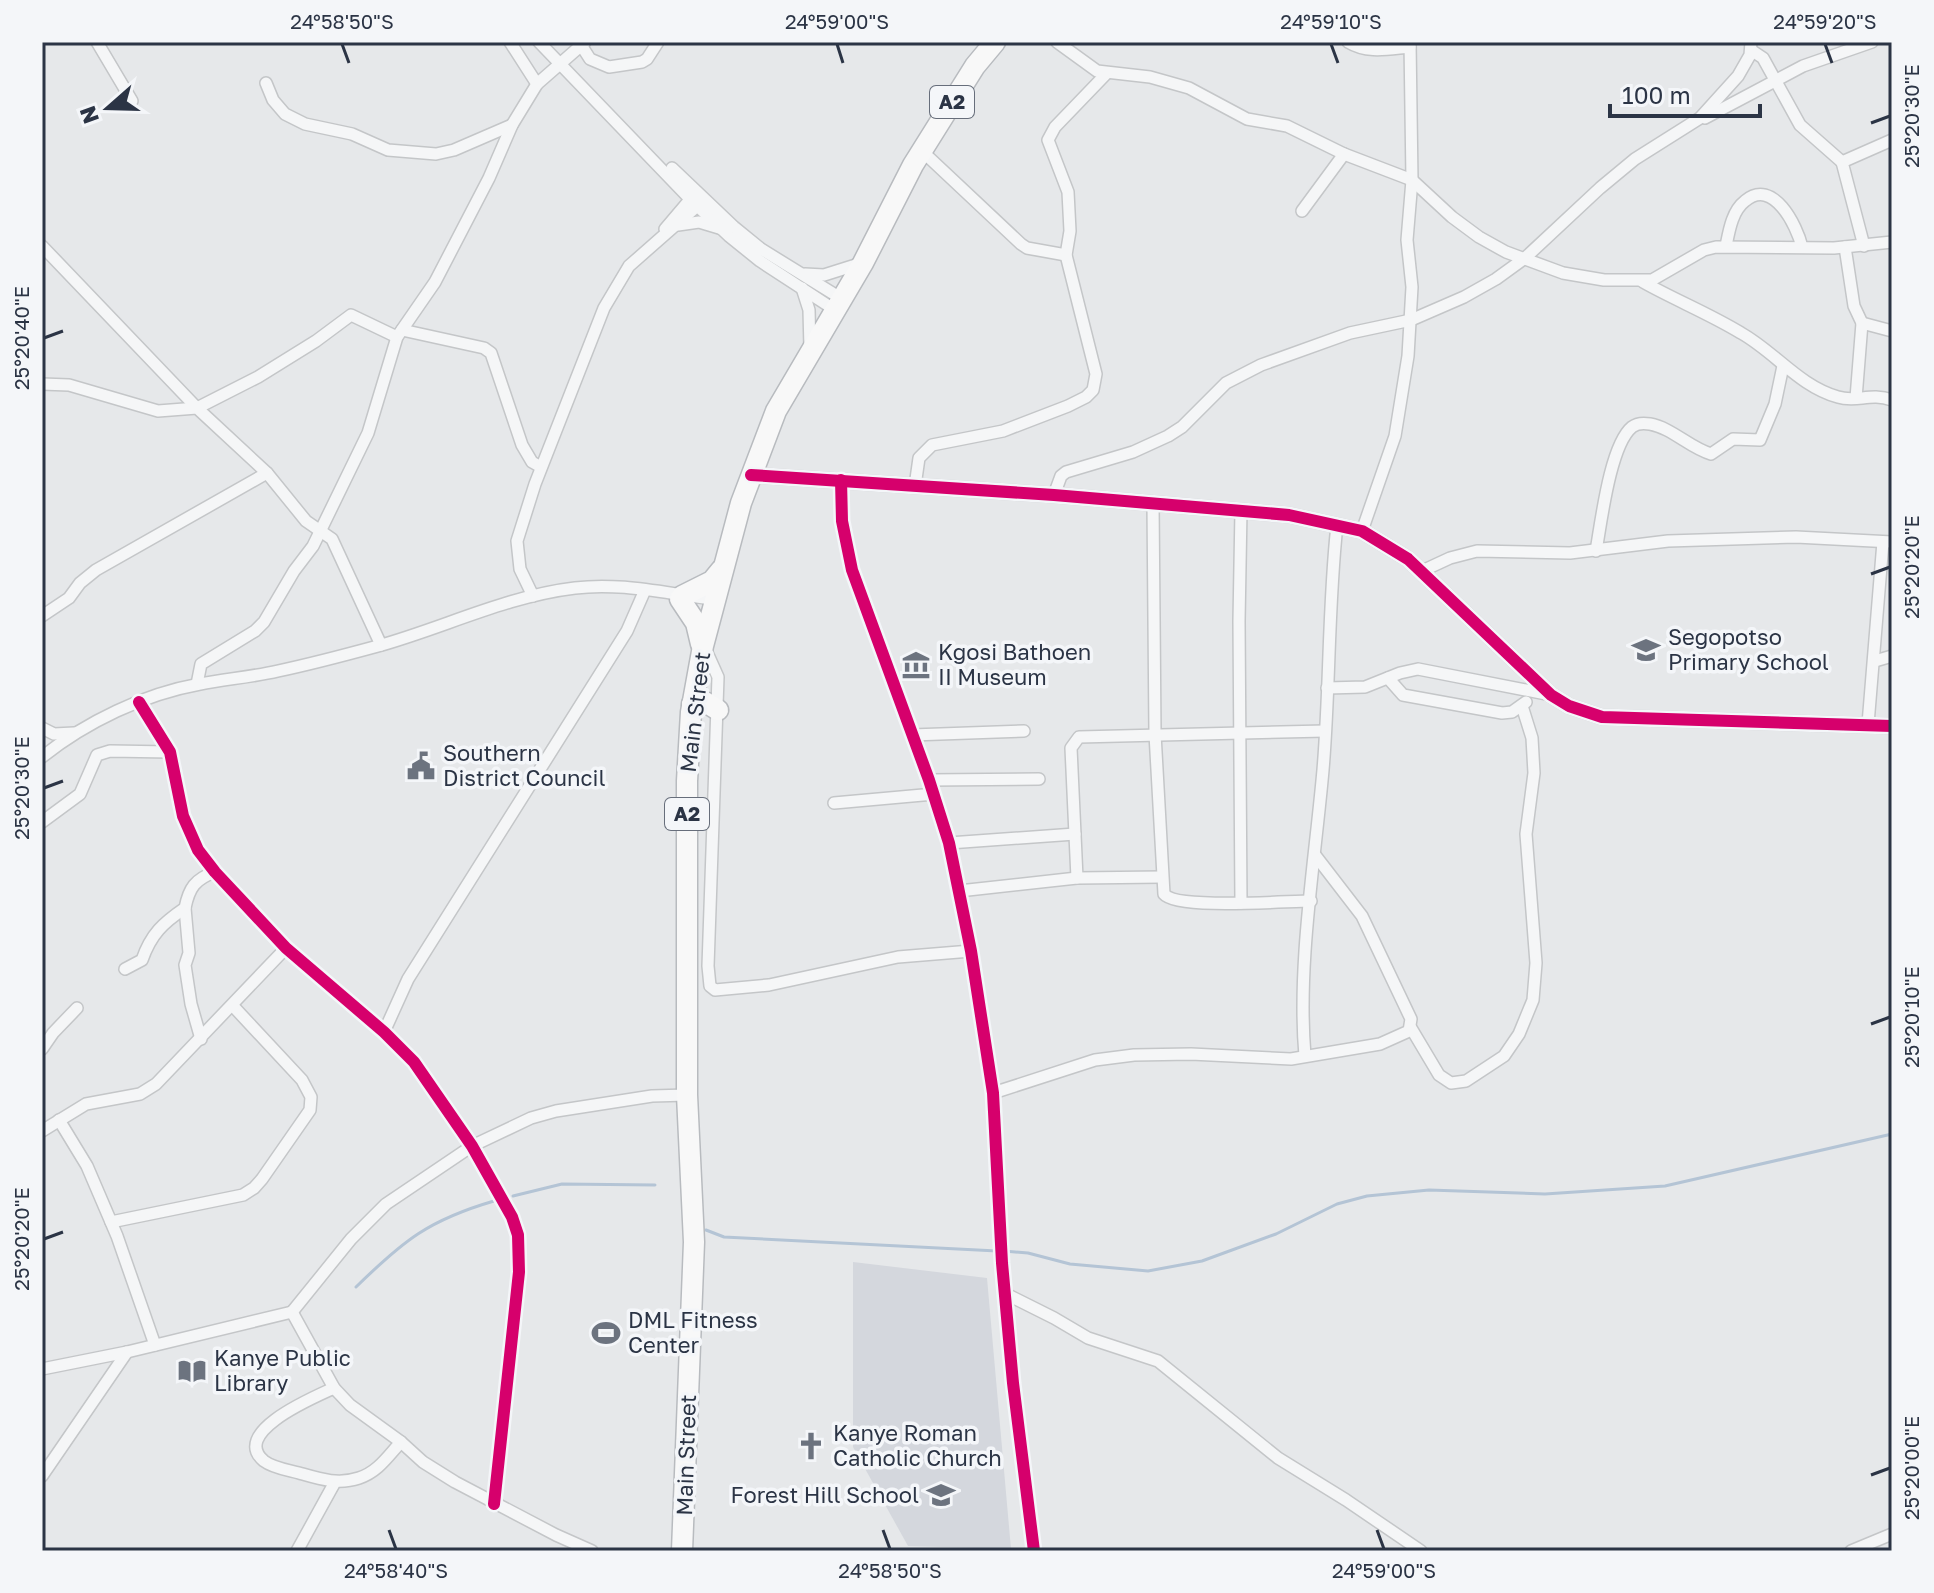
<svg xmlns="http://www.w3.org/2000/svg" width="1934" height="1593" viewBox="0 0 1934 1593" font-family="'Golos Text',sans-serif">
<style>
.built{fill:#d4d7dd}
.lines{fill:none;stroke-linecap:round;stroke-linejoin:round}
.stream{stroke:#b4c4d5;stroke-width:3}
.street-casing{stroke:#c4c6c8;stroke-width:14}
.secondary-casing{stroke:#c4c6c8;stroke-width:17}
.highway-casing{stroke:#b8bbbf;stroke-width:23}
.street{stroke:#f5f6f7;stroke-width:11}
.secondary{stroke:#f8f8f8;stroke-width:14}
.highway{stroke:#f8f8f8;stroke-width:20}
.cycleway-casing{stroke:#f4f6f9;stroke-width:17}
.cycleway{stroke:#d6006c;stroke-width:12}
.ticks{fill:none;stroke:#2b3445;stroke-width:3}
.labels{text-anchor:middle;stroke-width:7;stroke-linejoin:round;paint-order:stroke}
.shield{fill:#f4f6f9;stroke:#676e7b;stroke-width:2}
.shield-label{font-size:20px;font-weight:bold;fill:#2b3445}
.poi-label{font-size:22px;fill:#2b3445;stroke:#f4f6f9;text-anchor:start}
.street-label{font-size:22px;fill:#2b3445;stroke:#f4f6f9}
.neatline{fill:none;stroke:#2b3445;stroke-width:3}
.ticks-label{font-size:20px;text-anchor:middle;fill:#2b3445}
</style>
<rect width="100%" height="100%" fill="#e6e8ea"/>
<polygon class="built" points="853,1262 987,1278 1011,1549 908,1546 853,1447"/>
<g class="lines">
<g class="stream">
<polyline points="513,1196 562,1184 655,1185"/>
<polyline points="706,1230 724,1237 997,1251"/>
<polyline points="1004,1251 1028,1253 1070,1264 1148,1271 1202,1261 1276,1234 1337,1204 1367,1196 1429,1190 1545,1194 1665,1186 1892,1134"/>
<path d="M 356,1287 C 404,1240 429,1220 494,1201"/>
</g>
<defs>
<g id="street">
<polyline points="97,42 132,101"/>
<polyline points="510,42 537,84"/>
<polyline points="539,42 690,199 729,236 760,261 835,310"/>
<polyline points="1057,42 1097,71 1150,77 1189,88 1247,119 1287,126 1344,154 1412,180 1452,217 1479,237 1506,252 1563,273 1604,280 1652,280 1704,250 1716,247 1834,248 1892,242"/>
<path d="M 1348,42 C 1368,54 1388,49 1410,47"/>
<polyline points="581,45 590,59 609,67 642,62 647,59 658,42"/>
<polyline points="1751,50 1763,58 1800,125 1842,162"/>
<polyline points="266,83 273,100 285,114 305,124 352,134 388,150 436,154 454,150 512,125"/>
<polyline points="1705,118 1803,66 1872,42"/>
<polyline points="922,151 1021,244 1027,248 1066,255"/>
<polyline points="672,168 734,227 761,249 842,299"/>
<polyline points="1302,211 1344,154"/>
<polyline points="678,225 699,222 719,228"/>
<polyline points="665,229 693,196"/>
<polyline points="42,246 197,408 258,377 316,341 351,315 397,337"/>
<path d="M 1726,246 C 1729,231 1732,211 1745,201 C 1773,177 1797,226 1802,247"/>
<polyline points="1864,246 1842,162 1892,140"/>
<polyline points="1845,247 1854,306 1862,323 1856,398"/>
<polyline points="805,274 824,275 862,263"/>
<path d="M 1643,282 C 1675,300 1710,314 1741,333 C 1775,352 1799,386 1838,397 C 1857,403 1870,392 1892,400"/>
<polyline points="802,288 809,310 810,349"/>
<polyline points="1862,323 1892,331"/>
<polyline points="402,330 484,348 491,353 522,445 532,462 541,467"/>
<polyline points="42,384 69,385 158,411 197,408 267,473 306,521 332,539 381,645"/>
<polyline points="841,480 842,521 852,570 929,780 949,843 971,951 993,1093 1002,1263 1013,1383 1034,1551"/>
<polyline points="915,486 919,458 932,445 1003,431 1068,406 1086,397 1093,390 1096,374 1066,255 1070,231 1068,192 1048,140 1055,127 1107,73"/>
<polyline points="1054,495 1061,476 1066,472 1133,452 1168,436 1182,427 1226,383 1261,365 1350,333 1411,320 1464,297 1496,279 1525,258 1600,188 1635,159 1700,118 1738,76 1750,55 1751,42"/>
<path d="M 1153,503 L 1155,734 L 1164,894 C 1177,910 1286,901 1311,901"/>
<polyline points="1241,510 1239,621 1241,903"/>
<polyline points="1362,531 1395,436 1408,356 1412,287 1407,240 1412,180 1410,42"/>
<path d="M 1596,551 C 1601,523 1610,445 1632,427 C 1637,423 1644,423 1650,424 C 1672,428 1690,448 1711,454 L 1733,439 L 1760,440 L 1775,404 L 1783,366"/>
<polyline points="1422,571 1450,558 1477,551 1570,553 1668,541 1796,537 1892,542"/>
<polyline points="533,596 520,569 517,541 535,484 604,308 629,266 704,200"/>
<polyline points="42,616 69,598 80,583 96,570 267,473"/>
<polyline points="705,648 718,677 708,966 710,986 715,990 769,985 898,957 971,951"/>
<polyline points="1875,661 1892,656"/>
<polyline points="1388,678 1403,695 1502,713 1512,712 1526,702"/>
<polyline points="197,684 201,664 255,631 264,622 294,571 313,546 368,433 397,337 435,282 489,178 512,125 537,84 585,42"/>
<polyline points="1327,688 1365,687 1400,673 1418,669 1551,695"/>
<polyline points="139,702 170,752 183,816 198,850 215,872 286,948 384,1032 414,1062 472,1146 512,1217 518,1235 519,1272 494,1504"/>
<polyline points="1868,724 1883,542"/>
<polyline points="42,728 54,734 74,733"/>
<polyline points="912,735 1024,731"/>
<path d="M 42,757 C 86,722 144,694 200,684 C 226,679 252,677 278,671 C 311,664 345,655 378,646 C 443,628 507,596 575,588 C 621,582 667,594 713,599"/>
<polyline points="929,780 1039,779"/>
<polyline points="834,803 934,794"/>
<polyline points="42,822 80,794 97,755 110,751 170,752"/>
<polyline points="949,843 1075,834"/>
<polyline points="1077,878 1071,748 1079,737 1325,731"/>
<polyline points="959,891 1077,878 1162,877"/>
<polyline points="185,908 189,953 185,965 191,1004 201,1039"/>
<path d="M 125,969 L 142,960 C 151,934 163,923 185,908 C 189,888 195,879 215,872"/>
<polyline points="1411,1028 1439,1075 1451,1083 1466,1081 1504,1056 1519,1034 1533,1000 1536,963 1526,834 1534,773 1532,738 1522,706"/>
<polyline points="384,1032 408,979 627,631 645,590"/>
<polyline points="42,1049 53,1033 77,1008"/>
<path d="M 1305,1056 C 1297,966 1315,861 1323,770 C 1330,688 1328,606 1337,525"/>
<polyline points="993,1093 1095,1060 1134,1055 1191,1054 1291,1059 1380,1044 1409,1031 1411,1019 1362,916 1315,855"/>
<polyline points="59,1120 87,1166 117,1236 155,1345"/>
<polyline points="42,1131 86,1104 140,1094 156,1084 286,948"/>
<polyline points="111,1222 243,1195 254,1188 262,1179 310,1110 311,1097 302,1080 233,1006"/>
<polyline points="1006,1294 1054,1318 1088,1338 1158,1361 1278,1458 1346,1500 1421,1551"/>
<polyline points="292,1312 351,1239 386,1204 472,1146 531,1118 556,1111 652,1096 687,1095"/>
<polyline points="292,1312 334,1388 350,1405 401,1442 423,1462 455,1482 556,1535 592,1551"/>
<polyline points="42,1369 127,1352 292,1312"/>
<path d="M 334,1388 C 317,1396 229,1432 264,1461 C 273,1468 288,1470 299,1473 C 320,1479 338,1485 359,1478 C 378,1472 388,1456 401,1442"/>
<polyline points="42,1476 127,1352"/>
<polyline points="297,1551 335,1482"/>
<polyline points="1851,1551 1892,1534"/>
</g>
<polyline id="secondary" points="751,475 1054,495 1289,515 1362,531 1408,559 1551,695 1569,706 1602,717 1892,726"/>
<g id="highway">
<polyline points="682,596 712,581 721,570"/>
<polyline points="680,599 696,623 701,644"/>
<polyline points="692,704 705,702 718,710"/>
<polyline points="682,1551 694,1242 687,1095 687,781 691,712 703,646 741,503 776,411 863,263 913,165 975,66 995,42"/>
</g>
</defs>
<use href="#street" class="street-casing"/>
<use href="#secondary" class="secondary-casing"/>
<use href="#highway" class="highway-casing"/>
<use href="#street" class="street"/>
<use href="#secondary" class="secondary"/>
<use href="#highway" class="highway"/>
<defs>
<g id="cycleway">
<polyline points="751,475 1054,495 1289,515 1362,531 1408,559 1551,695 1569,706 1602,717 1892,726"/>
<polyline points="841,480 842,521 852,570 929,780 949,843 971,951 993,1093 1002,1263 1013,1383 1034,1551"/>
<polyline points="139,702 170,752 183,816 198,850 215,872 286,948 384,1032 414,1062 472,1146 512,1217 518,1235 519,1272 494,1504"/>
</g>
</defs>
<use href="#cycleway" class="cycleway-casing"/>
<use href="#cycleway" class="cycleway"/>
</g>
<path class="ticks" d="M 342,44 L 349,63M 837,44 L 843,63M 1331,44 L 1338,63M 1825,44 L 1832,63M 1871,123 L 1890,116M 44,338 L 63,331M 1871,574 L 1890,567M 44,788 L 63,781M 1871,1024 L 1890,1017M 44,1239 L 63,1232M 1871,1475 L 1890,1468M 389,1530 L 396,1549M 883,1530 L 890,1549M 1377,1530 L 1384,1549"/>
<defs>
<symbol id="school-bare" viewBox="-9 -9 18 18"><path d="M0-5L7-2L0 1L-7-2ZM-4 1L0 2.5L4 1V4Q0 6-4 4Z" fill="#6c737f" stroke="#f4f6f9" stroke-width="2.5" paint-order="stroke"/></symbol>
<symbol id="museum-bare" viewBox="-9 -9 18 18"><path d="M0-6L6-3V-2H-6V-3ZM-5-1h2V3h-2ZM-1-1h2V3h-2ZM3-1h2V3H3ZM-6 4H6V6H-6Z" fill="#6c737f" stroke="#f4f6f9" stroke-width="2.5" paint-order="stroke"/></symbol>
<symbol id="civic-bare" viewBox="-9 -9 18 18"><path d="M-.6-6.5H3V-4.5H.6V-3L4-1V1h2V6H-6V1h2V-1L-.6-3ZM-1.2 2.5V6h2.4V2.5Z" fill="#6c737f" stroke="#f4f6f9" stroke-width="2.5" paint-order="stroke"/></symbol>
<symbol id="stadium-bare" viewBox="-9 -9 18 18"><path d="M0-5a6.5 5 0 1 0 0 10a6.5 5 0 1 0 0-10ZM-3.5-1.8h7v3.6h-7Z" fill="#6c737f" stroke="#f4f6f9" stroke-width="2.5" paint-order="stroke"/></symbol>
<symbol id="library-bare" viewBox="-9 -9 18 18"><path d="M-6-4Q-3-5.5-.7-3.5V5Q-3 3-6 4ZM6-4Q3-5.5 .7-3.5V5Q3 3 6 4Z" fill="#6c737f" stroke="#f4f6f9" stroke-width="2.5" paint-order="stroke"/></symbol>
<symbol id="church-bare" viewBox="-9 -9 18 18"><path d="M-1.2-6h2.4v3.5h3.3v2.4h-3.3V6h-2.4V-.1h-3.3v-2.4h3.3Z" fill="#6c737f" stroke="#f4f6f9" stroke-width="2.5" paint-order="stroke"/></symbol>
</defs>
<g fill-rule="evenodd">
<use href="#school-bare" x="1626" y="630" width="40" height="40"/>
<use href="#museum-bare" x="896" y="645" width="40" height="40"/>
<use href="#civic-bare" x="401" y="746" width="40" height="40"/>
<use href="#stadium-bare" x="586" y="1313" width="40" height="40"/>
<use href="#library-bare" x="172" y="1351" width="40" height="40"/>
<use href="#church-bare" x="791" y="1426" width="40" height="40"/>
<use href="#school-bare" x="921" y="1475" width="40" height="40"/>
</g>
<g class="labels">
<g class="shield">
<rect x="930" y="86" width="44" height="32" rx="6"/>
<rect x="665" y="798" width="44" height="32" rx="6"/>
</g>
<g class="shield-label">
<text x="952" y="109">A2</text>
<text x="687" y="821">A2</text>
</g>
<g class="poi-label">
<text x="1668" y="645">Segopotso<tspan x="1668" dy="25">Primary School</tspan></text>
<text x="938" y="660">Kgosi Bathoen<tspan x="938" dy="25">II Museum</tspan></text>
<text x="443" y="761">Southern<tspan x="443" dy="25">District Council</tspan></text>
<text x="628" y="1328">DML Fitness<tspan x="628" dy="25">Center</tspan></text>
<text x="214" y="1366">Kanye Public<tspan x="214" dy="25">Library</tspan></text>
<text x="833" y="1441">Kanye Roman<tspan x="833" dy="25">Catholic Church</tspan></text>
<text x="919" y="1503" text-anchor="end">Forest Hill School</text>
</g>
<g class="street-label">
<text transform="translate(695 712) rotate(-83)" y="8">Main Street</text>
<text transform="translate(686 1455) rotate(-88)" y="8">Main Street</text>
</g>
</g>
<rect width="1934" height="1593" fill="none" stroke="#f4f6f9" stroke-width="88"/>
<g transform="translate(108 108) rotate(250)" stroke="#f4f6f9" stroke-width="6" paint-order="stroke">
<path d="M0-6L14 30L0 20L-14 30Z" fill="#2b3445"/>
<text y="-12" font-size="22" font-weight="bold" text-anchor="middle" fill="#2b3445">N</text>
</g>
<path d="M1610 104v12h150v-12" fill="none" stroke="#2b3445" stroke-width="4"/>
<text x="1622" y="104" font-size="24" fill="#2b3445" stroke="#f4f6f9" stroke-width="6" paint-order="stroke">100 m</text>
<rect x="44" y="44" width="1846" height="1505" class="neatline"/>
<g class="ticks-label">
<text x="342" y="29">24°58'50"S</text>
<text x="837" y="29">24°59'00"S</text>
<text x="1331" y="29">24°59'10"S</text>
<text x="1825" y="29">24°59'20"S</text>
<text transform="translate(1912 116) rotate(-90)" y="7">25°20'30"E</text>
<text transform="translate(22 338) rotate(-90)" y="7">25°20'40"E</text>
<text transform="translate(1912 567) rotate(-90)" y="7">25°20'20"E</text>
<text transform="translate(22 788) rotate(-90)" y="7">25°20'30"E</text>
<text transform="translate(1912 1017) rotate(-90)" y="7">25°20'10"E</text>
<text transform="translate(22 1239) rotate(-90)" y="7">25°20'20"E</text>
<text transform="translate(1912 1468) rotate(-90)" y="7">25°20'00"E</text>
<text x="396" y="1578">24°58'40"S</text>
<text x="890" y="1578">24°58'50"S</text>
<text x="1384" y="1578">24°59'00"S</text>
</g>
</svg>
